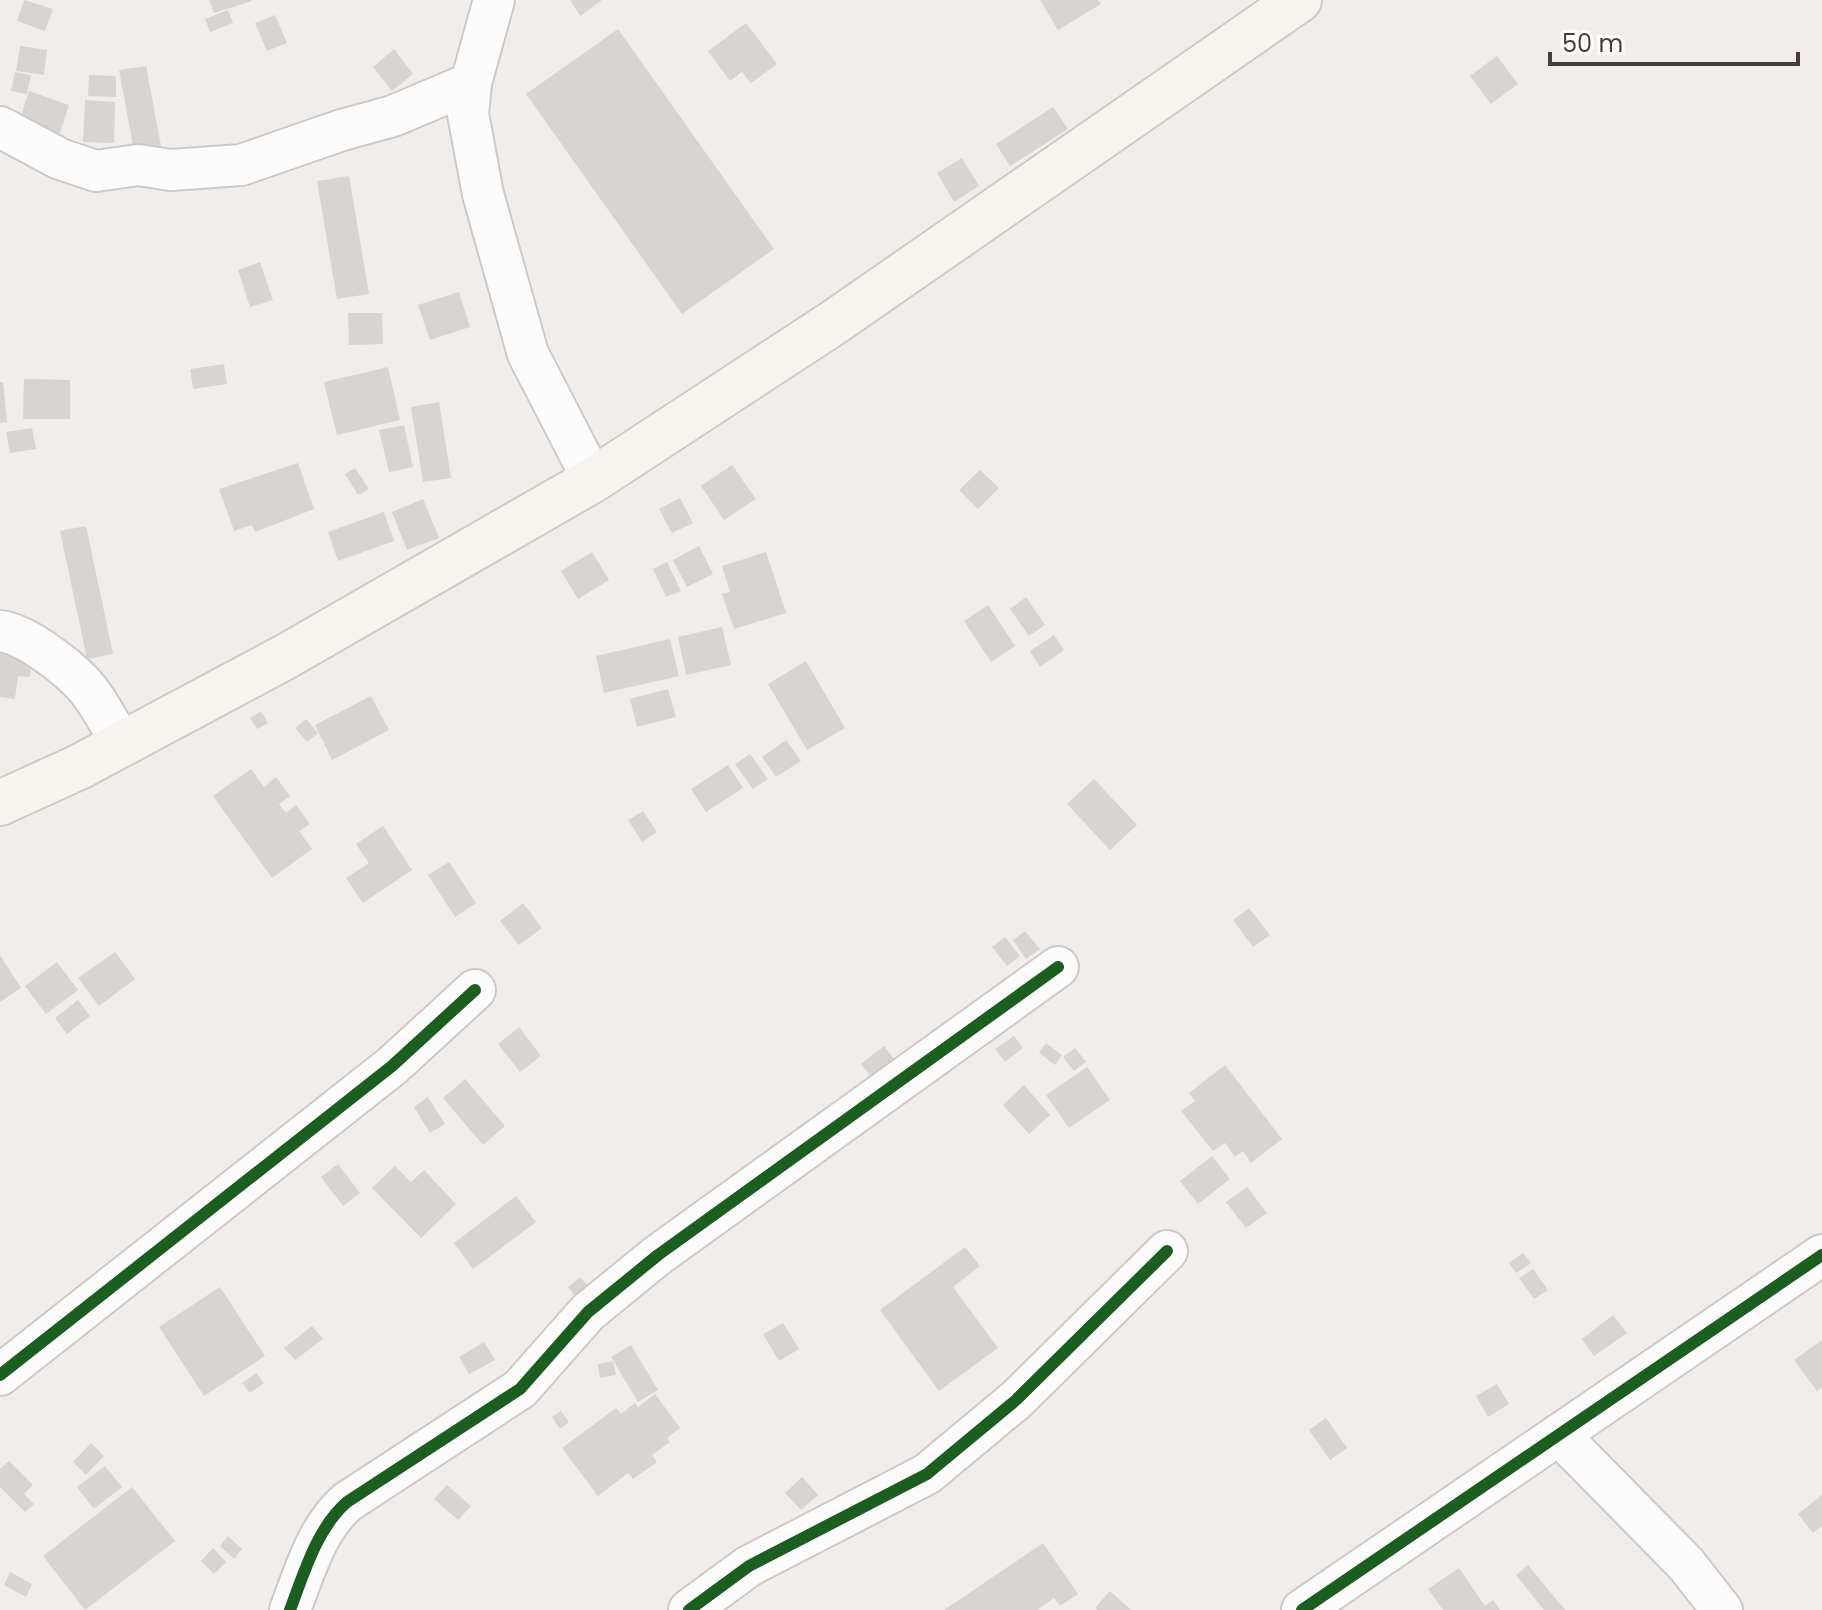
<svg xmlns="http://www.w3.org/2000/svg" width="1822" height="1610" viewBox="0 0 1822 1610" font-family="Poppins,sans-serif">
<style>
.building{fill:#d8d4d2}
.lines{fill:none;stroke-linecap:round;stroke-linejoin:round}
.minor-casing{stroke:#cdc9c7;stroke-width:44}
.secondary-casing{stroke:#d1c9c4;stroke-width:48}
.minor{stroke:#fdfcfc;stroke-width:40}
.secondary{stroke:#f7f3ef;stroke-width:44}
.cycleway-casing{stroke:#fff;stroke-width:17}
.cycleway{stroke:#1b5e20;stroke-width:12}
</style>
<rect width="100%" height="100%" fill="#f0edeb"/>
<g class="building">
<polygon points="24,0 53,9 45,31 17,21"/>
<polygon points="209,0 251,0 252,1 214,13"/>
<polygon points="570,0 602,0 580,16"/>
<polygon points="1040,0 1098,0 1101,4 1058,30"/>
<polygon points="228,10 233,23 210,32 205,19"/>
<polygon points="275,15 287,43 267,51 255,23"/>
<polygon points="746,23 777,64 751,83 742,72 730,81 708,51"/>
<polygon points="618,29 774,249 682,314 526,94"/>
<polygon points="20,46 47,50 44,75 16,71"/>
<polygon points="394,49 413,74 392,91 373,67"/>
<polygon points="1497,56 1518,84 1491,104 1470,76"/>
<polygon points="146,66 161,146 134,151 119,70"/>
<polygon points="15,72 31,75 27,94 11,91"/>
<polygon points="89,75 116,76 116,97 88,96"/>
<polygon points="29,91 69,105 60,133 20,119"/>
<polygon points="85,100 115,102 114,143 83,142"/>
<polygon points="1053,107 1068,129 1010,166 996,144"/>
<polygon points="962,158 979,186 954,202 937,173"/>
<polygon points="349,176 369,294 337,299 317,181"/>
<polygon points="260,262 273,300 250,307 238,270"/>
<polygon points="459,292 470,327 430,340 418,305"/>
<polygon points="348,313 382,313 383,344 349,345"/>
<polygon points="224,364 227,384 193,389 190,369"/>
<polygon points="388,367 400,420 337,435 324,382"/>
<polygon points="24,379 70,380 70,419 23,419"/>
<polygon points="0,382 3,382 7,422 0,423"/>
<polygon points="439,402 451,478 423,482 411,407"/>
<polygon points="404,425 413,467 389,472 379,430"/>
<polygon points="32,428 36,449 10,453 6,432"/>
<polygon points="298,463 314,509 255,532 252,525 234,531 219,489"/>
<polygon points="732,465 756,499 724,520 701,486"/>
<polygon points="355,468 369,489 358,495 345,474"/>
<polygon points="980,470 999,488 978,509 959,490"/>
<polygon points="680,498 693,523 672,533 659,509"/>
<polygon points="423,499 439,538 407,550 392,512"/>
<polygon points="384,512 394,541 338,561 328,532"/>
<polygon points="86,526 113,654 87,659 60,531"/>
<polygon points="699,546 713,574 687,587 673,560"/>
<polygon points="592,552 609,580 578,599 561,571"/>
<polygon points="766,552 786,613 734,629 722,594 730,592 722,566"/>
<polygon points="667,562 681,591 666,597 653,569"/>
<polygon points="1026,597 1045,625 1029,636 1010,609"/>
<polygon points="988,605 1015,646 991,662 964,621"/>
<polygon points="722,627 731,665 686,675 678,637"/>
<polygon points="1054,635 1064,650 1040,667 1030,651"/>
<polygon points="670,639 679,676 604,693 596,656"/>
<polygon points="0,653 32,658 30,677 18,676 15,699 0,697"/>
<polygon points="806,661 845,728 807,750 768,684"/>
<polygon points="668,689 676,717 637,727 630,699"/>
<polygon points="371,696 389,730 332,760 315,725"/>
<polygon points="261,711 268,723 257,729 250,718"/>
<polygon points="306,719 318,733 307,742 295,728"/>
<polygon points="786,740 801,761 776,777 762,757"/>
<polygon points="750,754 768,779 753,789 735,764"/>
<polygon points="728,765 743,788 706,812 691,789"/>
<polygon points="251,769 264,787 276,777 290,796 279,804 286,813 296,805 310,824 299,831 312,849 272,878 213,796"/>
<polygon points="1094,779 1137,825 1110,850 1067,804"/>
<polygon points="643,811 657,832 642,842 628,820"/>
<polygon points="383,826 412,870 363,903 346,878 369,863 356,844"/>
<polygon points="449,862 476,903 455,917 428,875"/>
<polygon points="523,903 542,928 519,945 500,921"/>
<polygon points="1249,908 1270,935 1253,947 1233,920"/>
<polygon points="1025,931 1040,949 1026,959 1013,940"/>
<polygon points="1005,937 1020,956 1007,966 992,947"/>
<polygon points="115,952 135,979 99,1006 78,978"/>
<polygon points="0,955 21,988 0,1002"/>
<polygon points="57,962 78,990 46,1014 25,986"/>
<polygon points="78,1000 90,1016 67,1034 55,1018"/>
<polygon points="519,1027 541,1056 520,1072 498,1044"/>
<polygon points="1014,1036 1023,1048 1005,1062 995,1049"/>
<polygon points="1046,1043 1062,1055 1055,1065 1039,1053"/>
<polygon points="884,1046 900,1067 877,1084 861,1064"/>
<polygon points="1075,1048 1086,1062 1074,1071 1063,1057"/>
<polygon points="1225,1065 1282,1139 1251,1163 1243,1151 1235,1157 1225,1143 1213,1151 1181,1111 1195,1101 1189,1093"/>
<polygon points="1087,1067 1110,1100 1069,1128 1046,1095"/>
<polygon points="465,1079 505,1126 483,1145 443,1098"/>
<polygon points="1024,1085 1050,1115 1029,1134 1003,1105"/>
<polygon points="428,1097 445,1124 430,1133 414,1107"/>
<polygon points="1212,1156 1230,1179 1198,1204 1180,1181"/>
<polygon points="338,1164 360,1193 343,1206 321,1177"/>
<polygon points="395,1166 411,1182 424,1170 456,1204 421,1238 372,1188"/>
<polygon points="1247,1187 1267,1213 1246,1228 1226,1202"/>
<polygon points="516,1196 536,1222 473,1269 454,1243"/>
<polygon points="965,1247 980,1266 953,1287 998,1348 939,1391 880,1310"/>
<polygon points="1523,1253 1531,1263 1516,1273 1509,1263"/>
<polygon points="1533,1269 1548,1290 1534,1299 1519,1278"/>
<polygon points="580,1277 591,1289 578,1300 568,1287"/>
<polygon points="220,1287 265,1356 204,1396 159,1327"/>
<polygon points="1613,1315 1627,1333 1594,1356 1582,1339"/>
<polygon points="783,1323 799,1349 779,1361 763,1334"/>
<polygon points="312,1326 323,1339 295,1360 284,1348"/>
<polygon points="1822,1340 1822,1387 1817,1391 1794,1360"/>
<polygon points="484,1342 495,1360 469,1374 459,1357"/>
<polygon points="631,1345 658,1390 638,1402 611,1357"/>
<polygon points="613,1361 616,1375 600,1378 598,1364"/>
<polygon points="256,1373 264,1383 250,1393 242,1383"/>
<polygon points="1497,1384 1509,1404 1488,1417 1476,1396"/>
<polygon points="655,1394 680,1428 667,1438 670,1442 652,1455 657,1462 633,1479 628,1473 598,1496 562,1448 616,1408 621,1414 635,1403 638,1407"/>
<polygon points="561,1411 569,1422 560,1429 552,1417"/>
<polygon points="1326,1418 1347,1448 1330,1460 1309,1430"/>
<polygon points="91,1443 104,1456 86,1475 73,1462"/>
<polygon points="9,1461 33,1485 24,1494 34,1504 25,1512 0,1487 0,1469"/>
<polygon points="105,1466 122,1487 94,1509 77,1487"/>
<polygon points="802,1477 818,1495 801,1510 785,1493"/>
<polygon points="447,1485 471,1506 458,1520 434,1499"/>
<polygon points="132,1487 175,1541 85,1610 43,1556"/>
<polygon points="1822,1495 1822,1526 1813,1533 1798,1514"/>
<polygon points="228,1536 242,1549 234,1559 220,1546"/>
<polygon points="1043,1543 1078,1594 1060,1606 1054,1598 1037,1610 944,1610"/>
<polygon points="213,1548 226,1562 214,1574 201,1561"/>
<polygon points="1528,1565 1565,1610 1544,1610 1516,1575"/>
<polygon points="1459,1568 1485,1606 1493,1600 1500,1610 1443,1610 1428,1589"/>
<polygon points="10,1572 32,1584 26,1597 4,1585"/>
<polygon points="1110,1591 1131,1610 1097,1610 1095,1608"/>
</g>
<g class="lines">
<defs>
<g id="minor">
<polyline points="494,0 471,83 468,114 483,194 528,354 593,480"/>
<polyline points="0,127 60,159 96,171 138,165 171,170 241,165 342,130 393,116 471,83"/>
<path d="M 0,631 C 27,634 77,673 92,695 C 103,710 112,728 122,744"/>
<polyline points="0,1375 392,1066 475,990"/>
<polyline points="1559,1435 1686,1564 1722,1610"/>
<path d="M 290,1610 C 304,1573 317,1528 347,1502 L 520,1389 L 588,1312 L 658,1255 L 1058,967"/>
<polyline points="689,1610 749,1566 927,1474 1016,1400 1167,1251"/>
<polyline points="1302,1610 1822,1255"/>
</g>
<polyline id="secondary" points="0,803 79,767 285,657 593,480 833,323 1299,0"/>
</defs>
<use href="#minor" class="minor-casing"/>
<use href="#secondary" class="secondary-casing"/>
<use href="#minor" class="minor"/>
<use href="#secondary" class="secondary"/>
<defs>
<g id="cycleway">
<polyline points="0,1375 392,1066 475,990"/>
<path d="M 290,1610 C 304,1573 317,1528 347,1502 L 520,1389 L 588,1312 L 658,1255 L 1058,967"/>
<polyline points="689,1610 749,1566 927,1474 1016,1400 1167,1251"/>
<polyline points="1302,1610 1822,1255"/>
</g>
</defs>
<use href="#cycleway" class="cycleway-casing"/>
<use href="#cycleway" class="cycleway"/>
</g>
<path d="M1550 52v12h248v-12" fill="none" stroke="#473c37" stroke-width="4"/>
<text x="1562" y="52" font-size="24" fill="#473c37" stroke="#ffffff" stroke-width="6" paint-order="stroke">50 m</text>
</svg>
